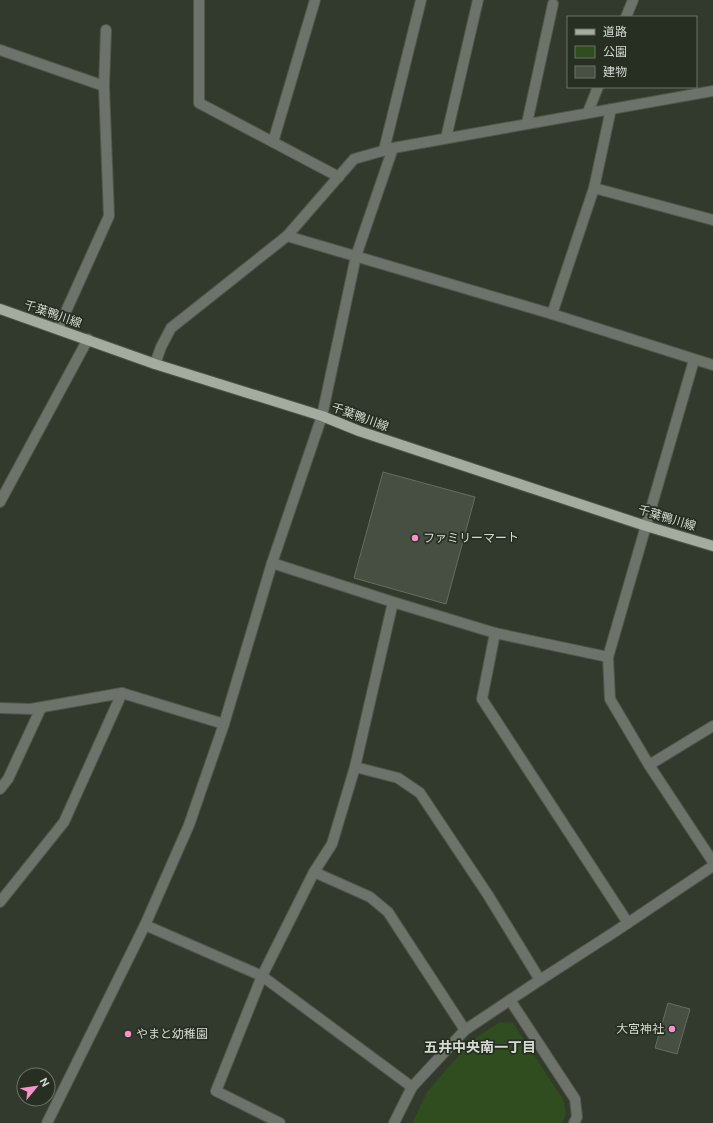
<svg xmlns="http://www.w3.org/2000/svg" width="713" height="1123" viewBox="0 0 713 1123" font-family="Ubuntu,'Noto Sans JP',sans-serif">
<style>
.green{fill:#2f4d1e}
.building{fill:#464f42;stroke:#646d5f}
.lines{fill:none;stroke-linecap:round;stroke-linejoin:round}
.minor-casing{stroke:#4f574b;stroke-width:12}
.major-casing{stroke:#4f574b;stroke-width:12}
.minor{stroke:#6d726b;stroke-width:10}
.major{stroke:#a3ac9f;stroke-width:10}
.poi-dot{fill:#f890cb;stroke:#272f23;stroke-width:1.5}
.labels{text-anchor:middle;stroke-width:3.5;stroke-linejoin:round;paint-order:stroke}
.street-label{font-size:12px;fill:#d5dad2;stroke:#272f23}
.poi-label{font-size:12px;fill:#d5dad2;stroke:#272f23;text-anchor:start}
.quarter-label{font-size:14px;font-weight:bold;fill:#d5dad2;stroke:#272f23}
</style>
<rect width="100%" height="100%" fill="#313a2d"/>
<polygon class="green" points="500,1022 513,1023 563,1099 566,1114 562,1123 412,1123 427,1092 471,1041"/>
<g class="building">
<polygon points="383,472 475,497 446,604 354,578"/>
<polygon points="668,1003 690,1009 677,1054 655,1048"/>
</g>
<g class="lines">
<defs>
<g id="minor">
<polyline points="199,0 199,103 339,177"/>
<polyline points="626,17 633,0"/>
<polyline points="0,50 104,86"/>
<polyline points="588,112 598,87"/>
<polyline points="527,123 553,4"/>
<polyline points="446,138 478,0"/>
<polyline points="273,142 315,0"/>
<polyline points="384,150 421,0"/>
<polyline points="594,188 713,220"/>
<polyline points="287,236 552,314 713,365"/>
<polyline points="552,314 594,188 611,109"/>
<polyline points="58,329 109,216 104,86 106,30"/>
<polyline points="694,360 608,657 610,699 649,765 713,862"/>
<polyline points="155,364 161,347 171,328 287,236 354,159 393,148 713,91"/>
<polyline points="0,502 88,339"/>
<polyline points="272,563 393,602 495,633 608,657"/>
<polyline points="495,633 482,699 628,923"/>
<polyline points="0,708 31,709 122,693 224,724"/>
<polyline points="649,765 713,726"/>
<polyline points="355,767 398,778 420,793 488,895 540,980"/>
<polyline points="0,789 8,779 41,708"/>
<polyline points="314,872 370,897 388,912 465,1030"/>
<polyline points="0,902 64,822 122,693"/>
<polyline points="145,925 262,976 412,1087"/>
<polyline points="510,1000 575,1099 577,1117 574,1123"/>
<polyline points="47,1123 145,925 189,825 224,724 272,563 322,416 356,256 393,148"/>
<polyline points="280,1123 216,1091 262,976 314,872 332,844 355,767 393,602"/>
<polyline points="394,1123 412,1087 465,1030 540,980 616,931 713,866"/>
</g>
<polyline id="major" points="0,309 155,364 322,416 359,431 646,526 713,546"/>
</defs>
<use href="#minor" class="minor-casing"/>
<use href="#major" class="major-casing"/>
<use href="#minor" class="minor"/>
<use href="#major" class="major"/>
</g>
<g class="poi-dot">
<circle cx="415" cy="538" r="4"/>
<circle cx="672" cy="1029" r="4"/>
<circle cx="128" cy="1034" r="4"/>
</g>
<g class="labels">
<g class="street-label">
<text transform="translate(53 314) rotate(19)" y="4">千葉鴨川線</text>
<text transform="translate(360 417) rotate(20)" y="4">千葉鴨川線</text>
<text transform="translate(667 518) rotate(17)" y="4">千葉鴨川線</text>
</g>
<g class="poi-label">
<text x="423" y="542">ファミリーマート</text>
<text x="664" y="1033" text-anchor="end">大宮神社</text>
<text x="136" y="1038">やまと幼稚園</text>
</g>
<g class="quarter-label">
<text x="480" y="1052">五井中央南一丁目</text>
</g>
</g>
<rect x="567" y="16" width="130" height="72" fill="#272f23" stroke="#6d7369"/>
<rect x="575" y="29" width="20" height="6" fill="#a3ac9f" stroke="#6d7369"/>
<text x="603" y="36" font-size="12" fill="#d5dad2">道路</text>
<rect x="575" y="46" width="20" height="12" fill="#2f4d1e" stroke="#6d7369"/>
<text x="603" y="56" font-size="12" fill="#d5dad2">公園</text>
<rect x="575" y="66" width="20" height="12" fill="#464f42" stroke="#6d7369"/>
<text x="603" y="76" font-size="12" fill="#d5dad2">建物</text>
<g transform="translate(36 1087) rotate(61)"><circle r="19" fill="#272f23" stroke="#6d7369"/>
<path d="M0-3L7 15L0 10L-7 15Z" fill="#f890cb"/>
<text y="-6" font-size="11" font-weight="bold" text-anchor="middle" fill="#d5dad2">N</text>
</g>
</svg>
